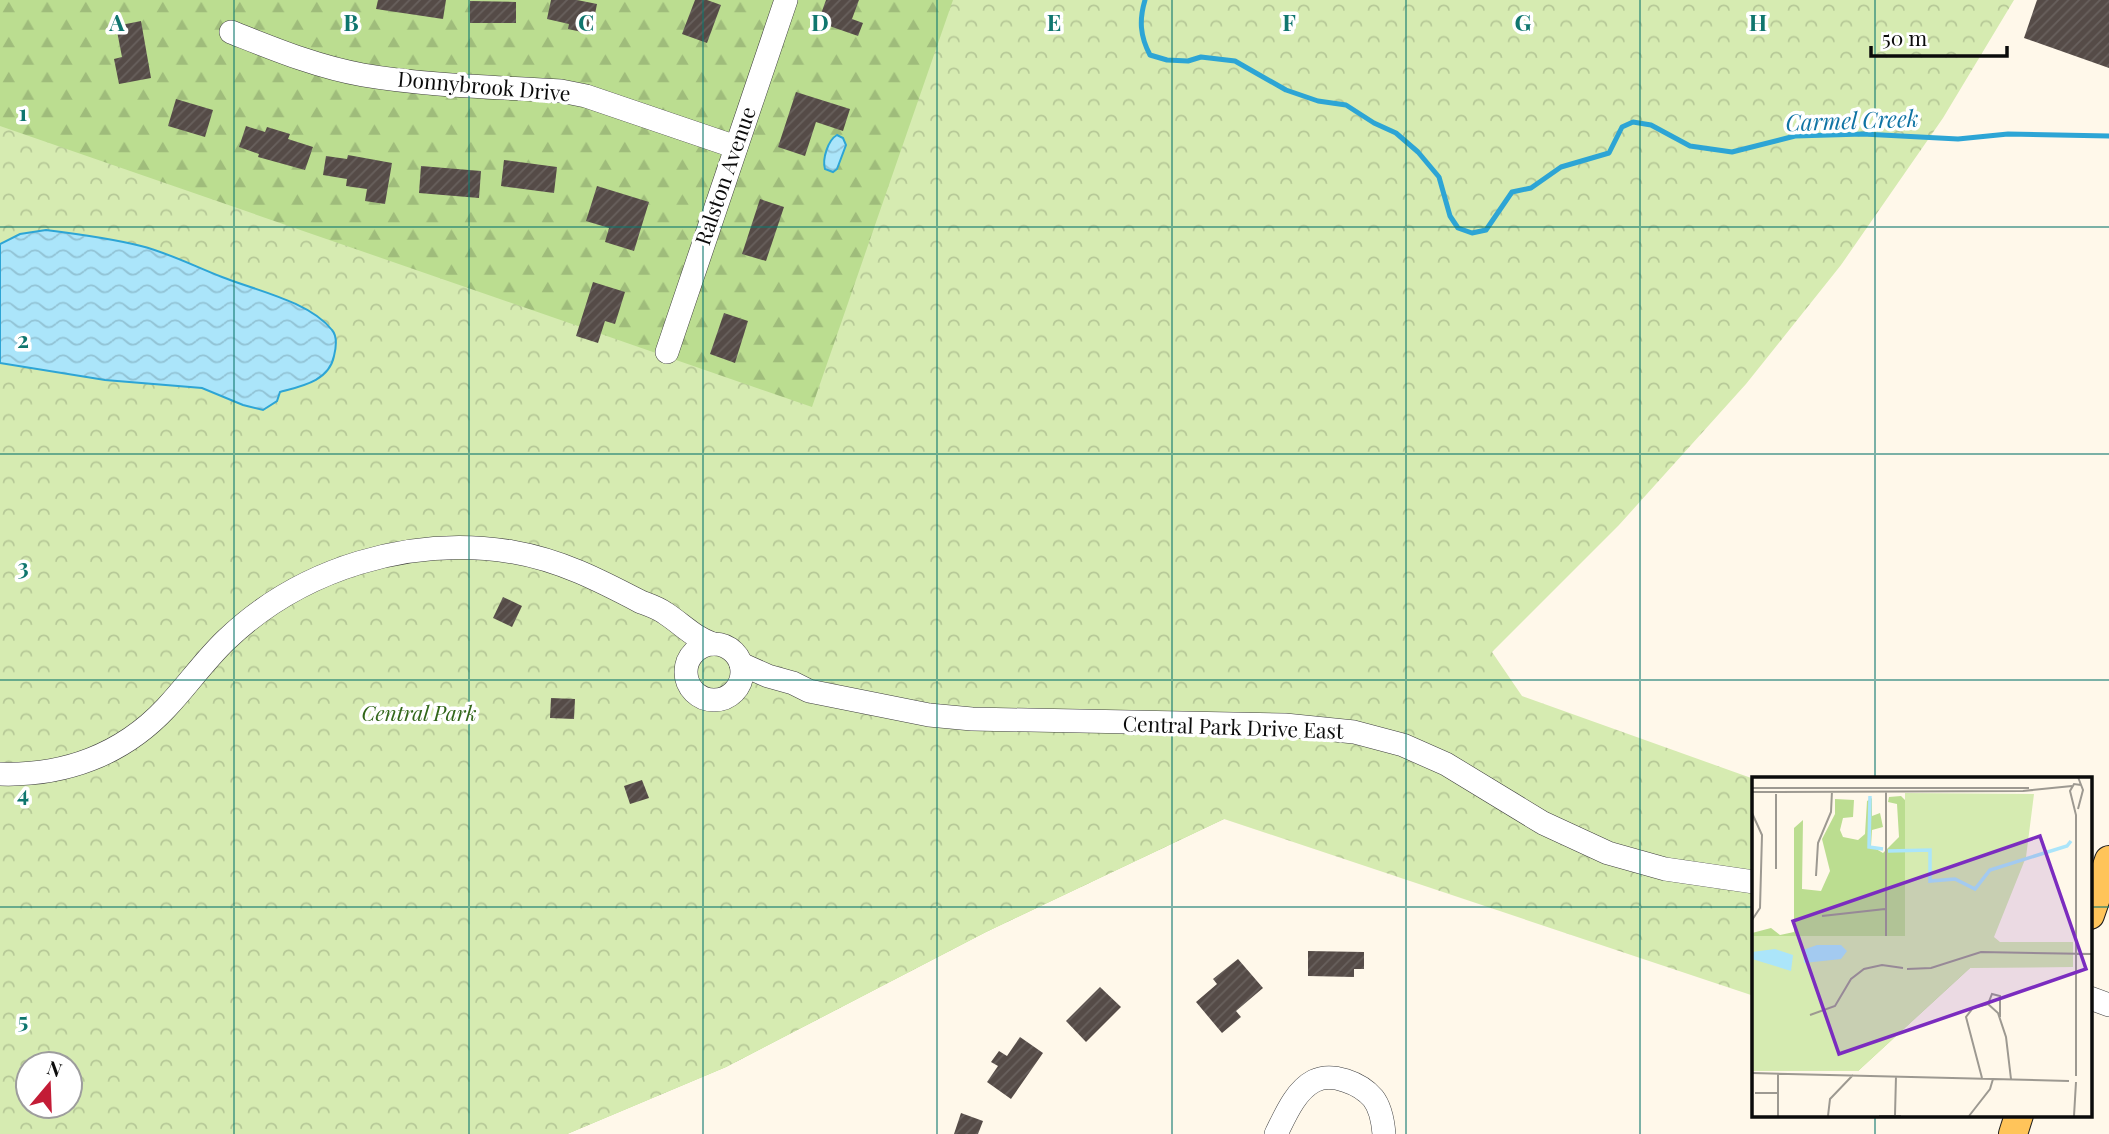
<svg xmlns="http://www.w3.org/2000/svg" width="2109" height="1134" viewBox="0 0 2109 1134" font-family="'Playfair Display',serif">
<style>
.forest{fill:url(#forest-firs);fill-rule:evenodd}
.park{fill:url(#park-crowns);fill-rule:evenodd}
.water{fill:url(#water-waves);stroke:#2da5d5;stroke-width:2}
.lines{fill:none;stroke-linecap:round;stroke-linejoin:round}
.stream{stroke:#2da5d5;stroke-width:5}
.building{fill:url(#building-hatch)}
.minor-casing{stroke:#3e3e3e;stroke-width:24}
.major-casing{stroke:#1c1c1c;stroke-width:30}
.minor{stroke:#fff;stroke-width:23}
.major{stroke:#ffc45a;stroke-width:28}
.grid{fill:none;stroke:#0f766e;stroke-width:2;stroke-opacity:0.55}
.labels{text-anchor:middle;stroke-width:7;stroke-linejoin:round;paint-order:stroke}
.street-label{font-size:21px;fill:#0b0b0b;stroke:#fff}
.park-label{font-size:21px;font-style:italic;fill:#316619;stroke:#fff}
.water-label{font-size:23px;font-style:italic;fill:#0e73a4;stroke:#fff}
.inset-river{fill:none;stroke:#abe5fa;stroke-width:3.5}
.inset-road{fill:none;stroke:#9d9991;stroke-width:2}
.view{fill:#7b2cbf;fill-opacity:0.15;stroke:#7b2cbf;stroke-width:3.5}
.inset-edge{fill:none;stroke:#0b0b0b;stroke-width:3.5}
.grid-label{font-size:23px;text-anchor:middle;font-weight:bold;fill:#0f766e;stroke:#fff;stroke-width:7;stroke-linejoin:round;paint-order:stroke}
</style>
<defs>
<pattern id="forest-firs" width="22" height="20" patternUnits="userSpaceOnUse" patternTransform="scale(1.75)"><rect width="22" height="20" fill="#bbdd90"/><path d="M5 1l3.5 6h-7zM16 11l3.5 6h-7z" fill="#9fbc7b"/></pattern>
<pattern id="park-crowns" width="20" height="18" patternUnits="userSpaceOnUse" patternTransform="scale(1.75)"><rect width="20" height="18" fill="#d6ebb1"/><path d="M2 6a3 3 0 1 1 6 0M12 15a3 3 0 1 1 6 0" fill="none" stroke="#b6c897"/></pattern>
<pattern id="water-waves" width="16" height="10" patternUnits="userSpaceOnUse" patternTransform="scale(1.75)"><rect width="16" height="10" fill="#abe5fa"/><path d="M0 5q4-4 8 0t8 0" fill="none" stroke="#92c3d5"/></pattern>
<pattern id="building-hatch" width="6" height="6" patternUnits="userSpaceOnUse" patternTransform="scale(1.75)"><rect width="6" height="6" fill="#554b47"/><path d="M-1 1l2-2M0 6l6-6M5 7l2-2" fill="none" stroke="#68605d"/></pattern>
</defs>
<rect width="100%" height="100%" fill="#fff8ea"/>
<path class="forest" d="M 0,0 L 978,0 L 1224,819 L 986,932 L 726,1067 L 567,1134 L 0,1134 ZM 28,1064 L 70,1064 L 70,1106 L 28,1106 Z"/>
<path class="park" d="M 953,0 L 2014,0 L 1943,118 L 1841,265 L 1746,384 L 1619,525 L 1492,652 L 1522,696 L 1754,779 L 1754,996 L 1224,819 L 986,932 L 726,1067 L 567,1134 L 0,1134 L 0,126 L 812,407 ZM 28,1064 L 70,1064 L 70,1106 L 28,1106 Z"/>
<g class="water">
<path d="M 837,135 L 843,138 L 846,145 L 837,169 L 833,172 L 825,169 C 822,159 828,140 837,135 Z"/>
<path d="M 46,230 C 78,234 110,238 141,246 C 169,253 196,267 222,277 C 254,290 309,301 332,330 C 338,337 336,348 334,356 C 329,381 302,386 280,392 L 277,401 L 263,410 L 243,405 L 202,388 L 105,380 L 0,363 L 0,244 L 20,234 Z"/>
</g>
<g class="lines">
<path class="stream" d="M 1145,0 C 1139,20 1140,36 1150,55 L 1167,60 L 1188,61 L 1201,57 L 1235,61 L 1286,90 L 1318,101 L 1346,105 L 1374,123 L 1396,133 L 1418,152 L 1439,177 L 1450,216 L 1458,228 L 1472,233 L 1486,230 L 1512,192 L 1531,188 L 1561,167 L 1609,153 L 1622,127 L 1633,122 L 1651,125 L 1690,146 L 1732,152 L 1795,136 L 1863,134 L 1958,139 L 2008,134 L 2109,136"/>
</g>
<g class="building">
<polygon points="378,0 446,0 443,19 376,9"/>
<polygon points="551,0 577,0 597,4 591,34 568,29 569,24 547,19"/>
<polygon points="695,0 707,0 721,5 707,43 682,34"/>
<polygon points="826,0 859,0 852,19 863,23 858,36 818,22"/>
<polygon points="2037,0 2109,0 2109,68 2024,38"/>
<polygon points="470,1 516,2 516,23 470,23"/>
<polygon points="141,21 151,78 119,84 114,59 122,57 116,26"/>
<polygon points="796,92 850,109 843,131 816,122 805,156 778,147"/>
<polygon points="176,99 213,110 205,137 168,126"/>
<polygon points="246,126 265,132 267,127 290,134 288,139 313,147 305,170 258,157 259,154 239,147"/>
<polygon points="348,155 392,163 385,204 365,201 367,189 346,186 347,179 323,175 326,156 347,159"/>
<polygon points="504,160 557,167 554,193 501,186"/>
<polygon points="421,166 481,171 479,198 419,193"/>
<polygon points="597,186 649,202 634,251 605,242 609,228 586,221"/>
<polygon points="760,199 784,207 766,261 742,254"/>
<polygon points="593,282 625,292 615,324 605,321 598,343 576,336"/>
<polygon points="724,313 748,321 735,363 710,354"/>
<polygon points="503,597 522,606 512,627 493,618"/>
<polygon points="551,698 575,699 574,719 550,718"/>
<polygon points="642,780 649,798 630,804 624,786"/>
<polygon points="1308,951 1364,952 1364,969 1354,969 1354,977 1308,976"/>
<polygon points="1238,959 1263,988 1236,1011 1241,1017 1222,1033 1196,1002 1217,984 1213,979"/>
<polygon points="1100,987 1121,1007 1086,1042 1066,1021"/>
<polygon points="1020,1037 1043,1053 1011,1099 987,1082 998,1066 991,1062 999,1051 1007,1056"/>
<polygon points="961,1113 983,1121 978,1134 954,1134"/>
</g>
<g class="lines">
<defs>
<g id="minor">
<path d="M 231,32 C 274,49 317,67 363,75 C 428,86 495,87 561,91 L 586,96 L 736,147"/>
<polyline points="667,352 786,0"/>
<circle cx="714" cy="672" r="28"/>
<polyline points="741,664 768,676 793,683 809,691 929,715 972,719 1285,725 1354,732 1403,745 1446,764 1543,823 1608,853 1665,869 1754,882"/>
<path d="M 0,774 C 64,776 122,755 166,708 C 187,686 204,661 226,640 C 301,568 411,535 513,552 C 560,560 599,580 641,602 C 649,605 658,608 665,613 C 682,624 693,637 713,644"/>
<polyline points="2090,998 2109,1005"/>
<path d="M 1276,1134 C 1285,1116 1295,1091 1314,1081 C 1332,1072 1360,1083 1373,1098 C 1381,1108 1383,1122 1384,1134"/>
</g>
<g id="major">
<polyline points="2090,915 2109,860"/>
<polyline points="2013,1134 2019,1115"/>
</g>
</defs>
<use href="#minor" class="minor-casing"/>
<use href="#major" class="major-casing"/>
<use href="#minor" class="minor"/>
<use href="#major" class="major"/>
</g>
<path class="grid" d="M 234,0 L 234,1134M 469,0 L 469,1134M 703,0 L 703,1134M 937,0 L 937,1134M 1172,0 L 1172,1134M 1406,0 L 1406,1134M 1640,0 L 1640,1134M 1875,0 L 1875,779M 0,227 L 2109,227M 0,454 L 2109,454M 0,680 L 2109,680M 0,907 L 1754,907M 2090,907 L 2109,907M 1875,1115 L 1875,1134"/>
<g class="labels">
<g class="street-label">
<text transform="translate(484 87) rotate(5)" y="7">Donnybrook Drive</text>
<text transform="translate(726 176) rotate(-71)" y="7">Ralston Avenue</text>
<text transform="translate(1233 728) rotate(2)" y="7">Central Park Drive East</text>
</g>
<g class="park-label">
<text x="419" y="721">Central Park</text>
</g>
<g class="water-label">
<text transform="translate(1852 121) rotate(-2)" y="8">Carmel Creek</text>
</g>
</g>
<g transform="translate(1752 777)">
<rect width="340" height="340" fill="#fff8ea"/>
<path d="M 149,19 L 158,28 L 218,191 L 106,294 L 0,164 L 0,156 L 19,151 L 28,158 L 42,155 L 42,51 L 51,43 L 50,112 L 69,114 L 78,94 L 70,62 L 83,37 L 83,22 L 102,23 L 101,40 L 91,41 L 88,53 L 91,60 L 106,63 L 113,57 L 115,24 L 120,21 L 120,39 L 128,36 L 131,50 L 120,53 L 119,69 L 131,76 L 147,60 L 145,27 L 136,25 L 137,20 Z" fill="#bbdd90"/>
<path d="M 153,16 L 282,17 L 274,80 L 242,160 L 248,165 L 321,165 L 321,190 L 218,191 L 106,294 L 0,294 L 0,159 L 153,159 Z" fill="#d6ebb1"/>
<path d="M 65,168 L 89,168 L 95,174 L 89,182 L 52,186 L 51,173 ZM 23,172 L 41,178 L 39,194 L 0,182 L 0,175 Z" fill="#abe5fa"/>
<path class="inset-river" d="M 118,19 L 117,70 L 131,72M 136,74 L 178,73 L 178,104 L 203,102 L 223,112 L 238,93 L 315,69 L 319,64"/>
<path class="inset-road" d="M 0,11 L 277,11M 134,14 L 134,159M 0,15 L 271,14 L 320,9M 326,32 L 331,13 L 326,0M 0,36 L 10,58 L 8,131 L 0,143M 24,92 L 24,17M 64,99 L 66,66 L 79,35 L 80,14M 70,139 L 133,132M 155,192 L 179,191 L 229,175 L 340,177M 236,227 L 246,236 L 254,260 L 259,302M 236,227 L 240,217 L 248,219 L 248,240M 58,238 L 83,229 L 99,202 L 112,192 L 130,188 L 151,191M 0,296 L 317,304M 324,299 L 324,38 L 318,14 L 322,7 L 329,8M 230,301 L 214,240 L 221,231 L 236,227M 3,316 L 26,316M 143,338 L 144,299M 26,339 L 26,296M 76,339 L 78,322 L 101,298M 127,339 L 149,339M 217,339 L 238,312 L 241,302M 322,339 L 324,305"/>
<path class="view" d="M 288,59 L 334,192 L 87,277 L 41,144 Z"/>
<rect width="340" height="340" class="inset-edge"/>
</g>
<g class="grid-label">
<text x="117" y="31">A</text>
<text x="351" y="31">B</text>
<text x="586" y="31">C</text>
<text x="820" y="31">D</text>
<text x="1054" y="31">E</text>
<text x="1289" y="31">F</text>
<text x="1523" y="31">G</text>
<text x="1758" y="31">H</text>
<text x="23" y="121">1</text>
<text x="23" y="348">2</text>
<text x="23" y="575">3</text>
<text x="23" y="802">4</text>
<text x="23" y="1029">5</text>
</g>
<g transform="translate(49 1085) rotate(19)"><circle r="33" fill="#ffffff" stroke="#9d9d9d" stroke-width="2"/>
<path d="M0-5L12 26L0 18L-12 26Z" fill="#c31c36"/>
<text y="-10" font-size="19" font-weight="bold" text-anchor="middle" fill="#0b0b0b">N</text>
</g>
<path d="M1871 46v10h136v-10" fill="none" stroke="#0b0b0b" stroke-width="3.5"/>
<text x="1882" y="46" font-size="21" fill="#0b0b0b" stroke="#ffffff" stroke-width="5" paint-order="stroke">50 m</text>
</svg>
